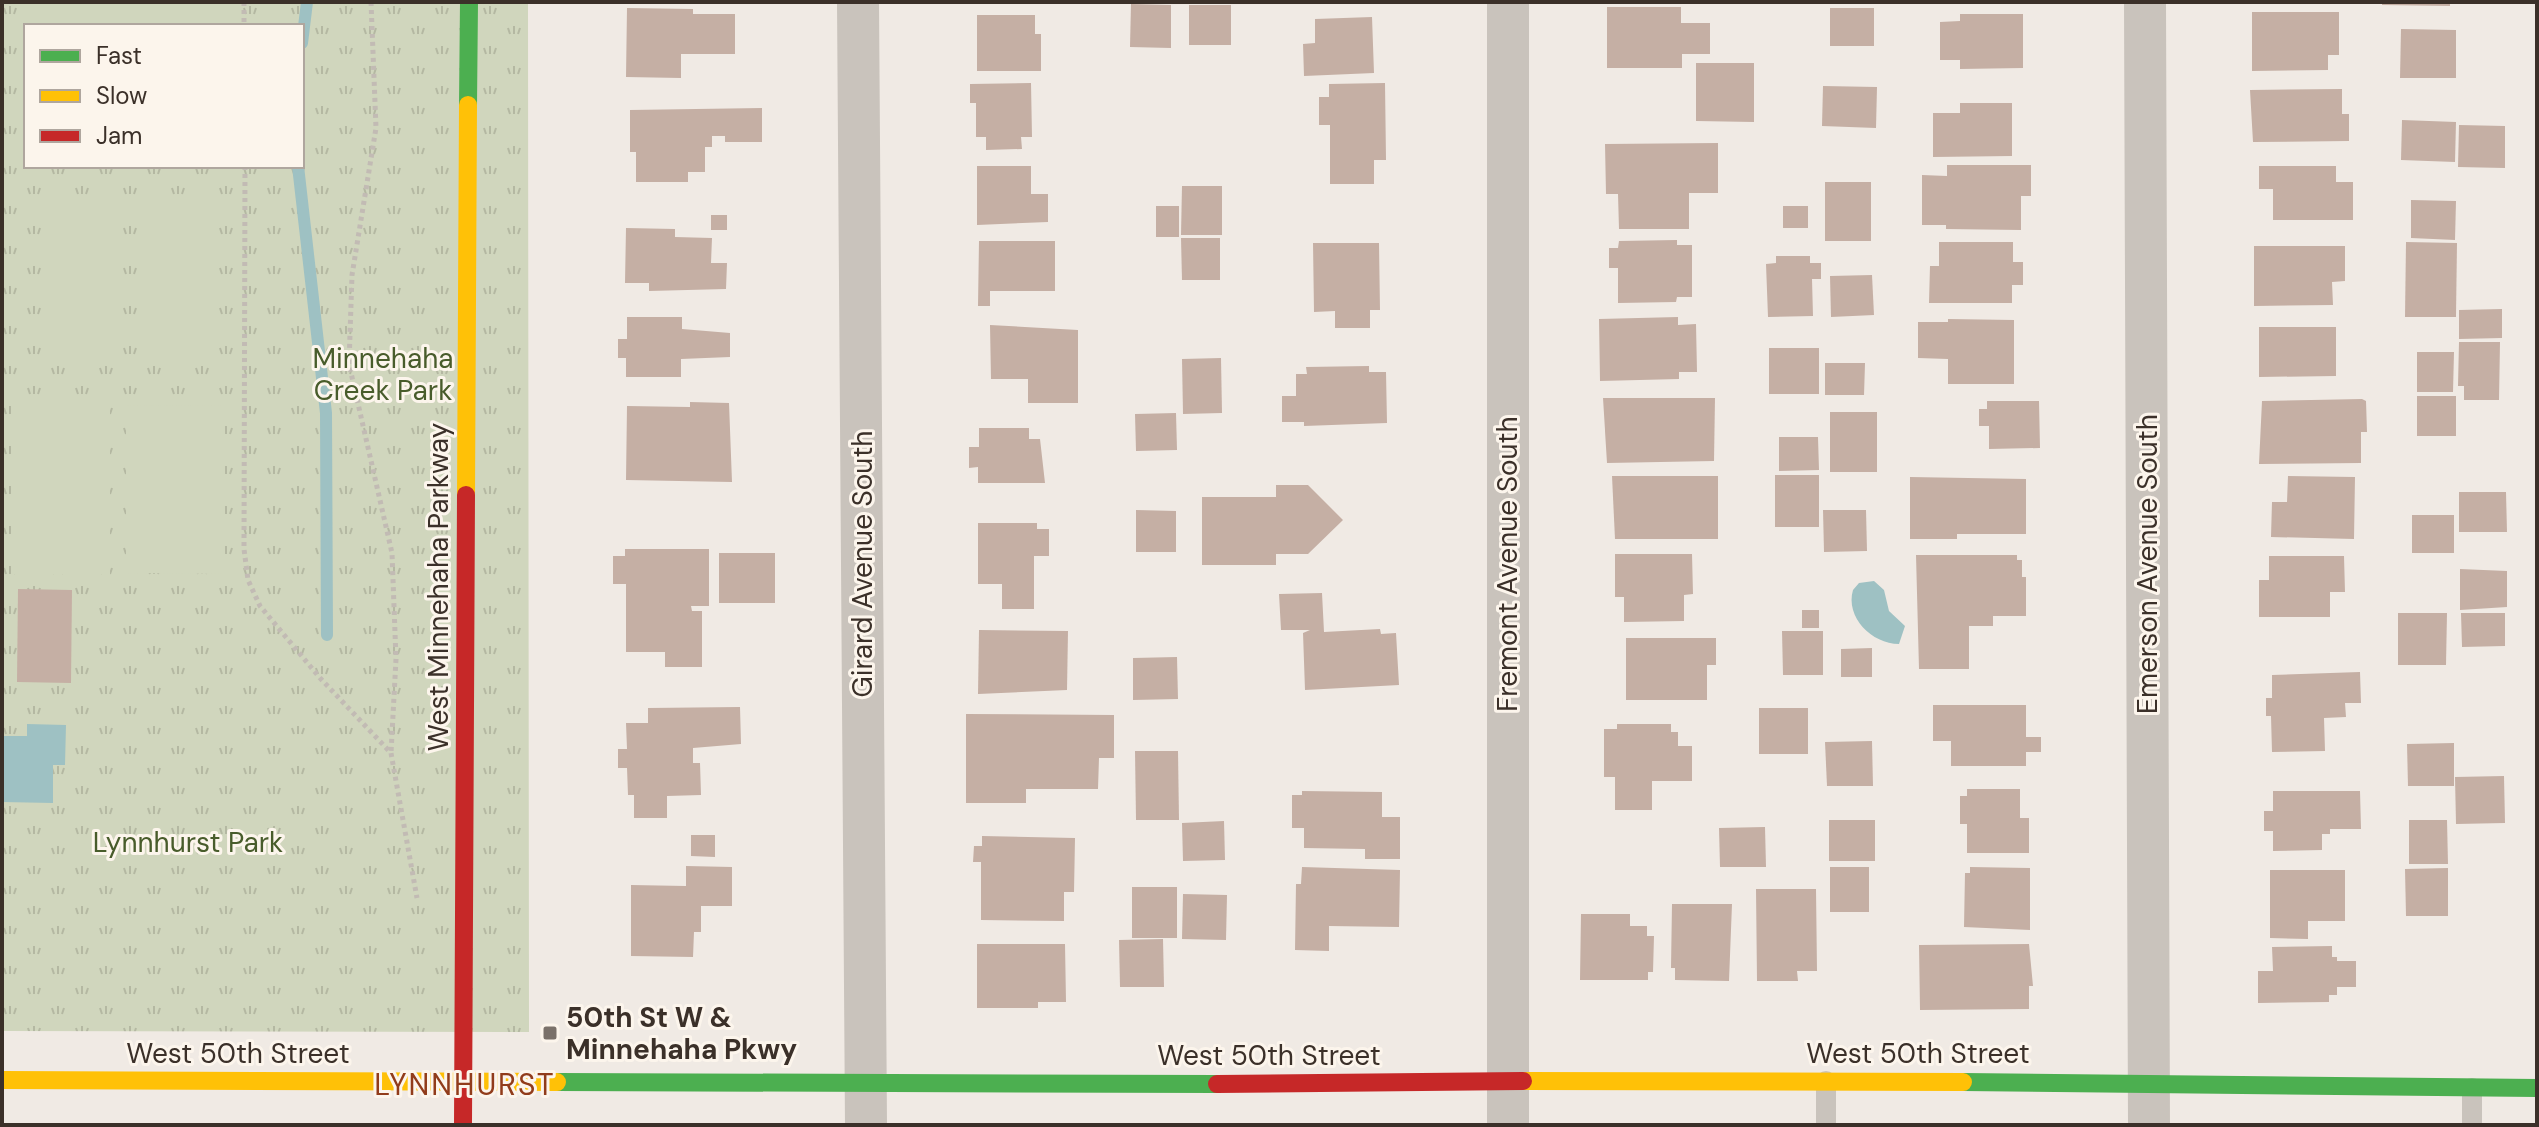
<svg xmlns="http://www.w3.org/2000/svg" width="2539" height="1127" viewBox="0 0 2539 1127" font-family="'DM Sans',sans-serif">
<style>
.grass{fill:url(#grass-tufts);fill-rule:evenodd}
.pitch{fill:#d0d6bd}
.water{fill:#9ec1c3}
.lines{fill:none;stroke-linecap:round;stroke-linejoin:round}
.stream{stroke:#9ec1c3;stroke-width:12}
.building{fill:#c5afa4}
.path{stroke:#c2bbb4;stroke-width:5;stroke-dasharray:4 4;stroke-linecap:butt}
.lane{stroke:#c9c3bc;stroke-width:20}
.street{stroke:#c9c3bc;stroke-width:42}
.fast{stroke:#4caf50;stroke-width:18}
.slow{stroke:#ffc107;stroke-width:18}
.jam{stroke:#c62828;stroke-width:18}
.poi-dot{fill:#7a716a;stroke:#fcf5ec;stroke-width:3}
.labels{text-anchor:middle;stroke-width:6;stroke-linejoin:round;paint-order:stroke}
.park-label{font-size:28px;fill:#485c2b;stroke:#fcf5ec}
.street-label{font-size:28px;fill:#3b3029;stroke:#fcf5ec}
.poi-label{font-size:28px;font-weight:bold;fill:#3b3029;stroke:#fcf5ec;text-anchor:start}
.neighbourhood-label{font-size:30px;letter-spacing:2px;fill:#913c1b;stroke:#fcf5ec}
</style>
<defs>
<pattern id="grass-tufts" width="24" height="20" patternUnits="userSpaceOnUse" patternTransform="scale(2)"><rect width="24" height="20" fill="#d0d6bd"/><path d="M3 7l-1-3M5 7V3M7 7l1-3M15 17l-1-3M17 17v-4M19 17l1-3" fill="none" stroke="#b4b8a2"/></pattern>
</defs>
<rect width="100%" height="100%" fill="#f0eae4"/>
<path class="grass" d="M 2,2 L 528,2 L 529,1032 L 2,1031 ZM 26,26 L 302,26 L 302,166 L 26,166 Z"/>
<g class="pitch">
<rect x="43" y="2" width="70" height="24"/>
<rect x="140" y="2" width="70" height="24"/>
<rect x="43" y="206" width="70" height="153"/>
<rect x="140" y="206" width="70" height="153"/>
<polygon points="126,405 223,406 223,574 126,573"/>
<rect x="13" y="406" width="97" height="168"/>
</g>
<g class="water">
<path d="M 1874,581 L 1884,590 L 1889,611 L 1905,626 L 1899,644 C 1872,644 1845,617 1853,590 L 1859,583 Z"/>
<polygon points="27,724 66,725 65,765 53,765 53,803 2,802 2,736 27,736"/>
</g>
<g class="lines">
<g class="stream">
<polyline points="302,43 307,2"/>
<polyline points="298,166 326,413 327,635"/>
</g>
</g>
<g class="building">
<polygon points="2382,2 2450,2 2450,6 2382,5"/>
<polygon points="1131,4 1171,5 1171,48 1130,47"/>
<rect x="1189" y="5" width="42" height="40"/>
<polygon points="1607,7 1681,7 1681,23 1710,23 1710,54 1682,54 1682,68 1607,68"/>
<polygon points="627,8 693,9 693,14 735,14 735,54 681,54 681,78 626,77"/>
<rect x="1830" y="8" width="44" height="38"/>
<polygon points="2252,12 2339,12 2339,55 2328,55 2328,70 2252,71"/>
<polygon points="1960,14 2023,14 2023,68 1960,69 1960,60 1940,60 1940,22 1960,21"/>
<polygon points="977,15 1035,15 1035,34 1041,34 1041,71 977,71"/>
<polygon points="1372,17 1374,73 1304,76 1303,44 1315,43 1315,19"/>
<polygon points="2401,29 2456,30 2456,78 2400,78"/>
<polygon points="1696,63 1754,63 1754,122 1696,121"/>
<polygon points="1031,83 1032,137 1021,137 1022,149 986,150 986,137 976,137 976,103 970,103 970,84"/>
<polygon points="1385,83 1386,160 1374,160 1374,184 1330,184 1330,125 1319,125 1319,97 1329,97 1329,84"/>
<polygon points="1823,86 1877,87 1876,128 1822,126"/>
<polygon points="2342,89 2342,114 2349,114 2349,141 2253,142 2250,90"/>
<polygon points="1960,103 2012,103 2012,156 1933,157 1933,113 1960,113"/>
<polygon points="762,108 762,142 725,142 725,136 712,136 712,147 705,147 705,172 688,172 688,182 636,182 636,152 630,152 630,110"/>
<polygon points="2402,120 2456,122 2455,162 2401,160"/>
<polygon points="2459,125 2505,126 2505,168 2458,167"/>
<polygon points="1718,143 1718,193 1689,193 1689,229 1619,229 1618,194 1606,194 1605,144"/>
<polygon points="1947,165 2031,165 2031,196 2021,196 2021,230 1946,229 1946,225 1922,225 1922,175 1947,176"/>
<polygon points="977,166 1031,166 1031,194 1048,194 1048,222 977,225"/>
<polygon points="2259,166 2336,166 2336,182 2353,182 2353,220 2273,220 2273,189 2259,189"/>
<rect x="1825" y="182" width="46" height="59"/>
<polygon points="1182,186 1222,186 1222,235 1181,235"/>
<polygon points="2411,200 2456,201 2455,240 2411,238"/>
<rect x="1156" y="206" width="23" height="31"/>
<rect x="1783" y="206" width="25" height="22"/>
<rect x="711" y="215" width="16" height="15"/>
<polygon points="626,228 675,229 675,237 712,238 711,263 727,263 726,289 649,291 649,283 625,283"/>
<polygon points="1181,238 1220,238 1220,280 1182,280"/>
<polygon points="1677,240 1677,245 1692,245 1692,297 1677,297 1676,302 1618,303 1618,268 1609,268 1609,248 1618,248 1619,241"/>
<polygon points="979,241 1055,241 1055,291 990,291 990,306 978,306"/>
<polygon points="1939,242 2013,242 2013,262 2023,262 2023,285 2012,285 2012,303 1929,303 1930,266 1939,266"/>
<polygon points="2406,242 2457,243 2456,317 2405,317"/>
<polygon points="1313,243 1379,243 1380,310 1370,310 1370,328 1335,328 1335,311 1314,312"/>
<polygon points="2254,246 2345,246 2345,281 2332,282 2333,305 2254,306"/>
<polygon points="1776,256 1810,256 1810,263 1821,263 1821,279 1812,279 1813,316 1768,317 1766,264 1776,263"/>
<polygon points="1872,275 1874,315 1831,317 1830,276"/>
<polygon points="2502,309 2502,338 2459,339 2459,310"/>
<polygon points="627,317 682,317 682,329 730,333 730,357 681,359 681,377 626,377 626,358 618,358 618,339 627,339"/>
<polygon points="1678,317 1678,325 1696,324 1697,372 1679,372 1679,379 1600,381 1599,319"/>
<polygon points="1948,319 2014,320 2014,384 1948,384 1948,359 1918,358 1918,322 1948,322"/>
<polygon points="990,325 1078,330 1078,403 1028,403 1028,379 991,379"/>
<polygon points="2259,327 2336,327 2336,376 2259,377"/>
<polygon points="2459,342 2500,342 2499,400 2464,400 2464,386 2458,386"/>
<rect x="1769" y="348" width="50" height="46"/>
<polygon points="2417,352 2454,352 2453,392 2417,392"/>
<polygon points="1221,358 1222,413 1183,414 1182,359"/>
<polygon points="1825,363 1865,363 1864,395 1825,395"/>
<polygon points="1369,366 1369,372 1386,372 1387,423 1304,426 1304,422 1282,422 1282,396 1296,396 1296,374 1307,374 1306,367"/>
<rect x="2417" y="396" width="39" height="40"/>
<polygon points="1603,398 1715,398 1714,461 1607,463"/>
<polygon points="2362,399 2366,401 2367,432 2361,432 2361,463 2259,464 2262,401"/>
<polygon points="1987,401 2039,401 2040,448 1989,449 1989,426 1979,426 1979,409 1987,409"/>
<polygon points="690,402 729,403 732,482 626,480 627,406 690,407"/>
<rect x="1830" y="412" width="47" height="60"/>
<polygon points="1176,413 1177,450 1136,451 1135,414"/>
<polygon points="979,428 1029,428 1029,439 1040,439 1045,483 978,483 978,467 969,468 969,447 979,447"/>
<polygon points="1779,437 1818,437 1819,470 1779,471"/>
<rect x="1775" y="475" width="44" height="52"/>
<polygon points="1612,476 1718,476 1718,539 1615,539"/>
<polygon points="2288,476 2355,477 2354,539 2271,537 2272,502 2287,502"/>
<polygon points="1910,477 2026,479 2026,534 1957,534 1957,539 1910,539"/>
<polygon points="1276,485 1308,485 1343,520 1308,554 1276,554 1276,565 1202,565 1202,497 1276,497"/>
<polygon points="2459,492 2506,492 2507,532 2459,532"/>
<polygon points="1136,510 1176,511 1176,552 1136,552"/>
<polygon points="1823,510 1866,510 1867,551 1824,552"/>
<rect x="2412" y="515" width="42" height="38"/>
<polygon points="978,523 1037,523 1037,529 1049,529 1049,556 1034,556 1034,609 1002,609 1002,584 978,584"/>
<polygon points="625,549 709,549 709,606 691,606 692,611 702,611 702,667 665,667 665,652 626,652 626,584 613,584 613,556 625,556"/>
<rect x="719" y="553" width="56" height="50"/>
<polygon points="1615,554 1692,554 1693,594 1684,595 1684,621 1624,622 1624,597 1615,597"/>
<polygon points="1916,555 2017,555 2017,560 2022,560 2022,577 2026,577 2026,616 1993,616 1993,626 1969,626 1969,669 1919,669"/>
<polygon points="2269,556 2344,556 2345,592 2330,592 2330,617 2259,617 2259,580 2269,580"/>
<polygon points="2460,569 2507,571 2507,607 2460,610"/>
<polygon points="18,589 72,590 71,683 17,682"/>
<polygon points="1322,593 1324,632 1380,629 1381,634 1396,633 1399,685 1305,690 1303,633 1310,630 1281,630 1279,594"/>
<rect x="1802" y="610" width="17" height="18"/>
<polygon points="2398,613 2447,613 2446,665 2398,665"/>
<polygon points="2461,613 2505,613 2505,646 2462,647"/>
<polygon points="979,630 1068,631 1067,690 978,694"/>
<polygon points="1782,631 1823,631 1823,675 1783,675"/>
<polygon points="1626,638 1716,638 1716,665 1707,665 1707,700 1626,700"/>
<polygon points="1872,648 1872,677 1841,677 1841,649"/>
<polygon points="1177,657 1178,699 1133,700 1133,658"/>
<polygon points="2360,672 2361,703 2345,703 2346,717 2324,718 2325,751 2272,752 2271,716 2266,716 2266,698 2272,698 2272,675"/>
<polygon points="1933,705 2026,705 2026,737 2041,737 2041,752 2026,752 2026,766 1951,766 1951,741 1933,741"/>
<polygon points="740,707 741,744 693,748 693,763 700,763 701,795 667,796 667,818 634,818 634,795 628,795 627,768 618,768 618,749 627,749 626,723 648,723 648,708"/>
<rect x="1759" y="708" width="49" height="46"/>
<polygon points="966,714 1114,715 1114,758 1099,758 1098,789 1026,789 1026,803 966,803"/>
<polygon points="1617,724 1671,724 1671,732 1678,732 1678,746 1692,746 1692,781 1652,781 1652,810 1615,810 1615,777 1604,777 1604,729 1617,729"/>
<polygon points="1872,741 1873,786 1827,786 1825,742"/>
<polygon points="2454,743 2454,786 2408,786 2407,744"/>
<polygon points="1135,751 1178,751 1179,820 1136,820"/>
<polygon points="2504,776 2505,823 2456,824 2455,777"/>
<polygon points="1967,789 2020,789 2020,818 2029,818 2029,853 1967,853 1967,824 1960,824 1960,796 1967,796"/>
<polygon points="1302,791 1382,792 1382,817 1400,817 1400,859 1365,859 1365,849 1304,848 1304,828 1292,828 1292,795 1302,795"/>
<polygon points="2273,791 2360,791 2361,829 2330,829 2330,834 2322,834 2322,850 2273,851 2273,831 2264,831 2264,811 2273,811"/>
<rect x="1829" y="820" width="46" height="41"/>
<polygon points="2409,820 2447,820 2448,864 2409,864"/>
<polygon points="1224,821 1225,860 1183,861 1182,823"/>
<polygon points="1765,827 1766,867 1720,867 1719,828"/>
<polygon points="691,835 715,835 715,857 691,856"/>
<polygon points="982,836 1075,838 1074,892 1064,892 1064,921 981,920 981,862 973,862 974,846 982,846"/>
<polygon points="686,866 732,867 732,906 701,906 701,932 694,932 693,957 631,956 631,885 686,886"/>
<polygon points="1302,867 1400,870 1399,927 1329,926 1329,951 1295,950 1296,884 1301,884"/>
<rect x="1830" y="867" width="39" height="45"/>
<polygon points="1970,867 2030,868 2030,930 1964,927 1965,873 1970,873"/>
<polygon points="2448,868 2448,916 2406,916 2405,869"/>
<polygon points="2270,870 2345,870 2345,921 2308,921 2308,939 2270,938"/>
<rect x="1132" y="887" width="45" height="51"/>
<polygon points="1756,889 1816,889 1817,971 1797,971 1798,981 1757,981"/>
<polygon points="1183,894 1227,895 1226,940 1182,939"/>
<polygon points="1672,904 1732,904 1729,981 1675,980 1675,968 1671,968"/>
<polygon points="1581,914 1630,914 1630,926 1647,926 1647,936 1654,936 1653,972 1648,972 1648,980 1580,980"/>
<polygon points="1163,939 1164,987 1120,987 1119,940"/>
<polygon points="977,944 1065,944 1066,1002 1038,1002 1038,1008 977,1008"/>
<polygon points="2029,944 2033,986 2029,986 2029,1009 1920,1010 1919,945"/>
<polygon points="2332,946 2332,957 2337,957 2337,961 2356,961 2356,987 2337,987 2337,995 2329,995 2329,1002 2258,1003 2258,971 2273,971 2272,947"/>
</g>
<g class="lines">
<g class="path">
<polyline points="244,2 244,26"/>
<polyline points="371,2 376,128 352,275 349,364 392,553 396,659 391,753"/>
<polyline points="245,166 244,549 248,580 260,606 320,678 391,753 417,898"/>
</g>
<g class="lane">
<polyline points="1826,1081 1826,1125"/>
<polyline points="2472,1088 2472,1125"/>
</g>
<g class="street">
<polyline points="858,2 866,1125"/>
<polyline points="1508,2 1508,1125"/>
<polyline points="2145,2 2149,1125"/>
</g>
<g class="fast">
<polyline points="468,105 469,2"/>
<polyline points="557,1082 1217,1084"/>
<polyline points="1963,1082 2537,1088"/>
</g>
<g class="slow">
<polyline points="466,495 468,105"/>
<polyline points="2,1080 557,1082"/>
<polyline points="1523,1081 1963,1082"/>
</g>
<g class="jam">
<polyline points="1217,1084 1523,1081"/>
<polyline points="463,1125 466,495"/>
</g>
</g>
<rect class="poi-dot" x="542" y="1025" width="16" height="16" rx="4"/>
<g class="labels">
<g class="park-label">
<text x="383" y="368">Minnehaha<tspan x="383" dy="32">Creek Park</tspan></text>
<text x="188" y="852">Lynnhurst Park</text>
</g>
<g class="street-label">
<text transform="translate(862 564) rotate(-90)" y="10">Girard Avenue South</text>
<text transform="translate(1507 564) rotate(-90)" y="10">Fremont Avenue South</text>
<text transform="translate(2147 564) rotate(-90)" y="10">Emerson Avenue South</text>
<text transform="translate(438 587) rotate(-90)" y="10">West Minnehaha Parkway</text>
<text x="238" y="1063">West 50th Street</text>
<text x="1918" y="1063">West 50th Street</text>
<text x="1269" y="1065">West 50th Street</text>
</g>
<g class="poi-label">
<text x="566" y="1027">50th St W &amp;<tspan x="566" dy="32">Minnehaha Pkwy</tspan></text>
</g>
<g class="neighbourhood-label">
<text x="465" y="1095">LYNNHURST</text>
</g>
</g>
<rect width="2539" height="1127" fill="none" stroke="#3b3029" stroke-width="8"/>
<rect x="24" y="24" width="280" height="144" fill="#fcf5ec" stroke="#afa69e" stroke-width="2"/>
<rect x="40" y="50" width="40" height="12" fill="#4caf50" stroke="#afa69e" stroke-width="2"/>
<text x="96" y="64" font-size="24" fill="#3b3029">Fast</text>
<rect x="40" y="90" width="40" height="12" fill="#ffc107" stroke="#afa69e" stroke-width="2"/>
<text x="96" y="104" font-size="24" fill="#3b3029">Slow</text>
<rect x="40" y="130" width="40" height="12" fill="#c62828" stroke="#afa69e" stroke-width="2"/>
<text x="96" y="144" font-size="24" fill="#3b3029">Jam</text>
</svg>
